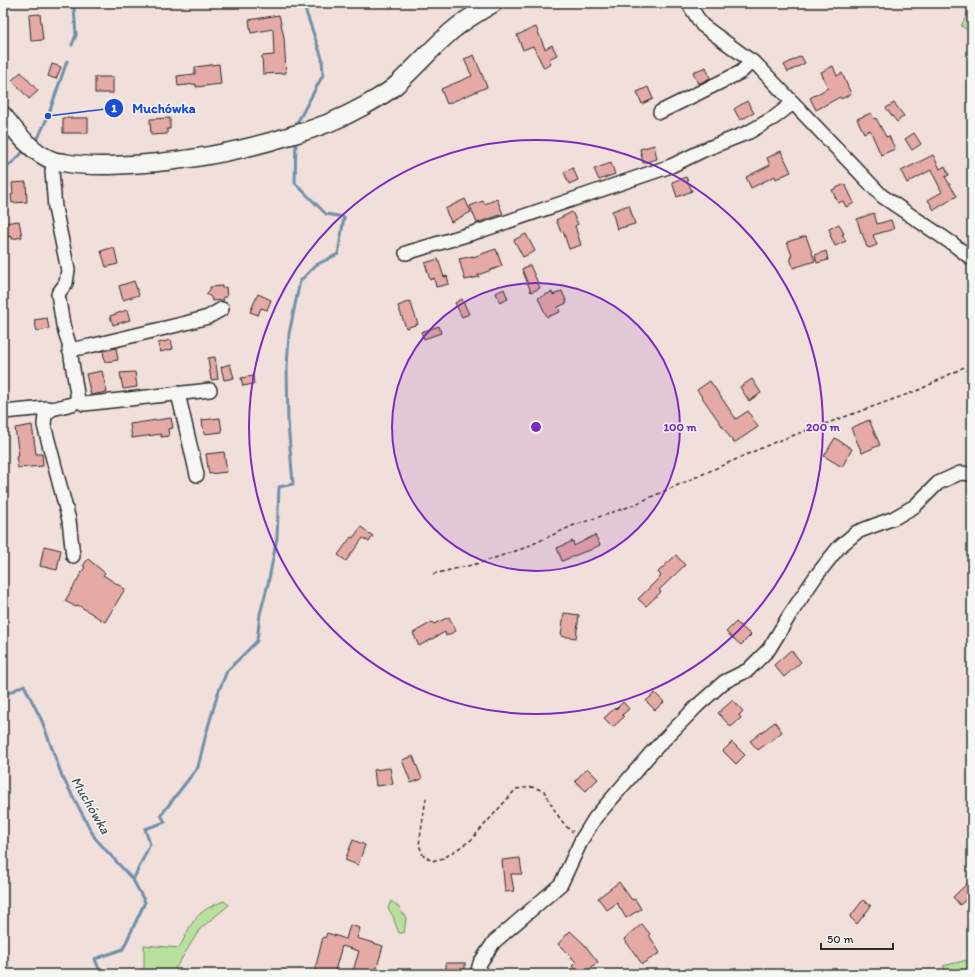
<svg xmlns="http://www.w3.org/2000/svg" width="975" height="977" viewBox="0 0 975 977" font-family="Itim,sans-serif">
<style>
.green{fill:#b8e19e;stroke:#728664}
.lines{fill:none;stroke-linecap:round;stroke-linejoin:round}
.stream{stroke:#6f90a8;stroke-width:3}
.building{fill:#e5aaa6;stroke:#2b2b2b}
.minor-casing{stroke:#2b2b2b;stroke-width:16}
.major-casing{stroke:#2b2b2b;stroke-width:20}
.path{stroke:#2b2b2b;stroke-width:1.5;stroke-dasharray:4 3;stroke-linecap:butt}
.minor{stroke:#f6f6f2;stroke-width:13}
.major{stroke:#f6f6f2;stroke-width:17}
.ring{fill:none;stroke:#7b2cbf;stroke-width:2}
.labels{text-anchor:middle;stroke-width:3;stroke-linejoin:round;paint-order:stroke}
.water-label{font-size:14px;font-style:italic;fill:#48555f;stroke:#f6f6f2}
.centre{fill:#7b2cbf;stroke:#f6f6f2;stroke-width:2}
.ring-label{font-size:12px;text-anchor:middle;font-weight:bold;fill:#7b2cbf;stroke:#f6f6f2;stroke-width:3;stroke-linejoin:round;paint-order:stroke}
.leader{fill:none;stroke:#1d4ed8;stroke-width:1.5}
.callout-dot{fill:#1d4ed8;stroke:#f6f6f2;stroke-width:1.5}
.mark-label{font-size:12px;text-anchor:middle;font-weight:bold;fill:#fff}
.callout-label{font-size:14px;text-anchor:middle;font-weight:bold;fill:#1d4ed8;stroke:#f6f6f2;stroke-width:3;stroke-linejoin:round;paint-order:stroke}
</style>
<rect width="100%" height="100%" fill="#f1dfdb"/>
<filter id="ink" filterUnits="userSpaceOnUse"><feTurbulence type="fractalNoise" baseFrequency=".025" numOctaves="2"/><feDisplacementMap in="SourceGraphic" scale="8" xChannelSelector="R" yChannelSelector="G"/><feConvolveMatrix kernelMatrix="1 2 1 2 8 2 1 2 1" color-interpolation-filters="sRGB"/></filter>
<g filter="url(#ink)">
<g class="green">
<polygon points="965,3 972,3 972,33 961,26 969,11"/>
<path d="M 224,901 L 229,905 L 200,929 L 172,974 L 144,974 L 144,945 L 179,948 C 186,936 190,922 201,913 C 208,907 216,904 224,901 Z"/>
<path d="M 391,901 C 396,905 401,907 402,914 L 404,914 L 406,919 L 404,933 L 399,933 L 394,920 L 394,918 L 388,908 Z"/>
<polygon points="972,959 972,974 947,974 943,966"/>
</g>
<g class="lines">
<g class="stream">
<polyline points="71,3 74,8 76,35 72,45"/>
<polyline points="296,128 296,125 323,75 322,58 305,9 306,3"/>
<polyline points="33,142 39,136 48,116 67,61"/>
<polyline points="3,170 13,162 25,150"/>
<polyline points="3,696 24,685 42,721 62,776 95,838 133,880 145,902 123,949 95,959 101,974"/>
<polyline points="133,880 150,844 145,829 165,822 161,815 198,767 206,734 218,693 227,671 257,641 260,614 268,584 277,538 279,487 293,484 288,423 287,367 289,334 300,281 316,265 338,254 344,217 326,214 295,183 296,139"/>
</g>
</g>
<g class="building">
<polygon points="40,14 43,40 31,41 29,15"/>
<polygon points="279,15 284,37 286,73 263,74 262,56 274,55 273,29 251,33 249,20"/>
<polygon points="536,27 545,49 552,45 557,55 549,59 551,64 544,68 533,46 523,50 517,35"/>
<polygon points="474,55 487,87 447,104 441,89 472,76 464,59"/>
<polygon points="801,56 805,63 788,72 784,65"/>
<polygon points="52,64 61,67 56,79 48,76"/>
<polygon points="219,64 221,84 196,87 196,84 178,86 177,76 195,74 195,67"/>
<polygon points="833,66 837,76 842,73 851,94 841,99 840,97 816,110 810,98 828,88 821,72"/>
<polygon points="706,67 710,78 698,84 693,72"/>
<polygon points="21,72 38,91 29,99 12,80"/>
<rect x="95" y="77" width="18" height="16"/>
<polygon points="648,87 653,99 642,104 637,92"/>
<polygon points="747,101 754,113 740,120 734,109"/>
<polygon points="894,103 904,116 897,122 886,108"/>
<polygon points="871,113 874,119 876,118 886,137 889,136 895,149 881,155 870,130 864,133 857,119"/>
<rect x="63" y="118" width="25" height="15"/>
<polygon points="170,118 170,129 167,129 167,134 151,135 150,119"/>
<polygon points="914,133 921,144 912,150 905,139"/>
<polygon points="654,145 657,159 643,163 640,149"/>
<polygon points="781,151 791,172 776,179 775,176 751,188 746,177 770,165 767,158"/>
<polygon points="933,155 940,169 945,166 949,175 945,177 957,196 934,210 928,200 942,192 931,170 907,183 901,171"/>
<polygon points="611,163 615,174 599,180 594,169"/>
<polygon points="573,168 578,180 569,184 564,172"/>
<polygon points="686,177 692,191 677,197 672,182"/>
<polygon points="26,182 27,202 12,203 11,195 13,194 12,183"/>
<polygon points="845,184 854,203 846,207 843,201 838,203 832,190"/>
<polygon points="465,199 471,212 451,222 445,209"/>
<polygon points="497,199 503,214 477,223 470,206 483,201 485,204"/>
<polygon points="629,205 635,224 617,229 612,211"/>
<polygon points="572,212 578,224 575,226 581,245 569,249 563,231 561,232 556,220"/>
<polygon points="874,213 877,224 891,220 894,229 873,235 877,245 869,248 868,247 867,247 862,233 861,233 857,219"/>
<polygon points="19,221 22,237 12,239 12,236 6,237 4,223"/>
<polygon points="839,224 844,234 842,234 846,241 835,246 830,235 831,235 829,229"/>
<polygon points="526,234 535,251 523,257 514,240"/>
<polygon points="806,236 815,261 793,268 790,257 792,256 787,242"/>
<polygon points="114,247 118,264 106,267 101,251"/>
<polygon points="496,249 502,266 478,275 479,277 465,280 459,259 473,256 473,257"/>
<polygon points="826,251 828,260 817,263 815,255"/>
<polygon points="438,259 444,277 447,276 449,284 436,287 434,278 430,280 425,263"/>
<polygon points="530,265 540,288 531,292 522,269"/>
<polygon points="134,281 139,295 123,300 119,286"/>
<polygon points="222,286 222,288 226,287 227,297 223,297 224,300 212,301 211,297 206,294 210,290 210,287"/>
<polygon points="504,289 508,299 500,303 496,293"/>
<polygon points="562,291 567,303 558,307 560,312 547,317 538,298 552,292 553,295"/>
<polygon points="258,294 271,300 267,310 261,308 258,315 250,312"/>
<polygon points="462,299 469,314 462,317 455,303"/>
<polygon points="410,301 418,324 406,328 398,306"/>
<polygon points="127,310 130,320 113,325 110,316"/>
<polygon points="47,318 49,329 37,331 34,320"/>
<polygon points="439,326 441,333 424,339 421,332"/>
<polygon points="171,340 173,349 160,352 158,343"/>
<polygon points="116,348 118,360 105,362 103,351"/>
<polygon points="215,357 218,379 211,380 208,358"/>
<polygon points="230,364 234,378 224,380 221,367"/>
<polygon points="102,371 107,392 91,395 86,374"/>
<polygon points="135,372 137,387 123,389 120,373"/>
<polygon points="253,376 254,384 243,386 241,378"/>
<polygon points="752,379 761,393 749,401 740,387"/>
<polygon points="710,381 736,419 748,411 758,427 734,443 697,390"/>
<polygon points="171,418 173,428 168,429 169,436 161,437 161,434 132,438 130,424"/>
<polygon points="220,418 222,432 204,434 202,420"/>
<polygon points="869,420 880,445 862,453 851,428"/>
<polygon points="32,425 36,454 42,454 43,466 18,468 16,456 19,456 15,428"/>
<polygon points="835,438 852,449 842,467 824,456"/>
<polygon points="224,452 227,472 209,474 206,454"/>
<polygon points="361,527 373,536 369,542 363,538 346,561 338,555 351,537 353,538"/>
<polygon points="595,535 600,545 586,552 586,551 562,561 557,548 573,541 574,546"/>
<polygon points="44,546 61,550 57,570 40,566"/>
<polygon points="676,555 685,565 659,590 661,592 646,606 638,599 661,576 658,572"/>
<polygon points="88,559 105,573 103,575 125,589 105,622 78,605 76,607 65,601 85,567 83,566"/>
<polygon points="564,613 579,615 576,638 561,636"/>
<polygon points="449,617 456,631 446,636 445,632 419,646 413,633 432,622 434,624"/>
<polygon points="736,622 751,635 741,645 726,632"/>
<polygon points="791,650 801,662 784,677 774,665"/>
<polygon points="655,693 664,702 655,710 646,701"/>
<polygon points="733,700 743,711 739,715 741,718 731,727 718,713"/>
<polygon points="623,702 629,709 622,715 624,717 613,727 604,718 615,708 616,709"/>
<polygon points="775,722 782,732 758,750 750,741"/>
<polygon points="732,742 745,755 736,764 723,751"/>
<polygon points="413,756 422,779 411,783 402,760"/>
<polygon points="390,768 393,784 376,786 374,770"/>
<polygon points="587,768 598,779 586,791 575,781"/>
<polygon points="353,840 365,845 358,865 345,860"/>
<polygon points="520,858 522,874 511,874 514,891 505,892 502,860"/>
<polygon points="972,879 972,894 960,905 953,897"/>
<polygon points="619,882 632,900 635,899 641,909 626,918 617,903 607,910 598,898"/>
<polygon points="863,900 871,906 857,924 850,917"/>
<polygon points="642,924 650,934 649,935 660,953 642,964 635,954 624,939"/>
<polygon points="350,925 360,928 357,938 383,946 375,974 370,974 362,972 361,974 352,974 359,951 342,946 334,974 314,974 323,937 325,938 327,933 346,939"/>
<polygon points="570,931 584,944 598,962 583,974 578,974 572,966 576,962 558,944"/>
<rect x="446" y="963" width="19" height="10"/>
</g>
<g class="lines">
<defs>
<g id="minor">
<polyline points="688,3 702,25 758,66 882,196 953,244 972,259"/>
<polyline points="660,112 741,72 752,61"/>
<polyline points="54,161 52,171 55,208 68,270 66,283 58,294 63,325 69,344 78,400"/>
<polyline points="406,253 483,230 671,166 706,149 749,132 775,117 793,103"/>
<polyline points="69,350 90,346 186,323 208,317 222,309"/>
<polyline points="177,393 180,402 197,475"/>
<polyline points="78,400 84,404 210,390"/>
<polyline points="3,412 46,408 52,409"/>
<polyline points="73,556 69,520 44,425 45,415 52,409 72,404 78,400"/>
<polyline points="477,974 480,963 494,942 561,884 582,839 595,818 651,753 698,705 724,682 748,670 769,649 789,616 816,576 839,547 857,532 894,518 915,506 938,483 960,473 972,474"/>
</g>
<path id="major" d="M 3,115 C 17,133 32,153 54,161 C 58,162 62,162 66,163 C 84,166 102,166 120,165 C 177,163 234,153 289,136 C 315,129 341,119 364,106 C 374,100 386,94 395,86 C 415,68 433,47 453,30 C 466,19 480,11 494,3"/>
</defs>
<use href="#minor" class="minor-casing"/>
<use href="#major" class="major-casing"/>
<g class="path">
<polyline points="433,574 480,563 524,548 572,526 631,506 775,442 919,390 972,363"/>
<path d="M 426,798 L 419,845 L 423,855 L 432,861 L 444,858 L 471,840 L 516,789 L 532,787 L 544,791 C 552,805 560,823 573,832"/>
<polyline points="929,974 934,970"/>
</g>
<use href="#minor" class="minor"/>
<use href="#major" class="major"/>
</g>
</g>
<circle cx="536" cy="427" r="144" fill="#7b2cbf" fill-opacity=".12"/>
<g class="ring">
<circle cx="536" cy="427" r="144"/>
<circle cx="536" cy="427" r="287"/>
</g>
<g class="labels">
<g class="water-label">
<text transform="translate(91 805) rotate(60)" y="5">Muchówka</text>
</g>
</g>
<circle cx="536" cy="427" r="6" class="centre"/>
<g class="ring-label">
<text x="680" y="431">100 m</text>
<text x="823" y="431">200 m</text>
</g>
<path class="leader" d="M48 116L114 108"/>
<g class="callout-dot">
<circle cx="48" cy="116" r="4"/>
<circle cx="114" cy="108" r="10"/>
</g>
<g class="mark-label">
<text x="114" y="112">1</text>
</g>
<g class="callout-label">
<text x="164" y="113">Muchówka</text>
</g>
<rect width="975" height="977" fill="none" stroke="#f6f6f2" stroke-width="16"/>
<rect x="8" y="8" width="959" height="961" fill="none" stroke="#2b2b2b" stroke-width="1.5" filter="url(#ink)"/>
<path d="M821 943v6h72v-6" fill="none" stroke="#2b2b2b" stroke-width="2"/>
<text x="827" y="943" font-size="12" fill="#2b2b2b" stroke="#f6f6f2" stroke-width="3" paint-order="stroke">50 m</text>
</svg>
